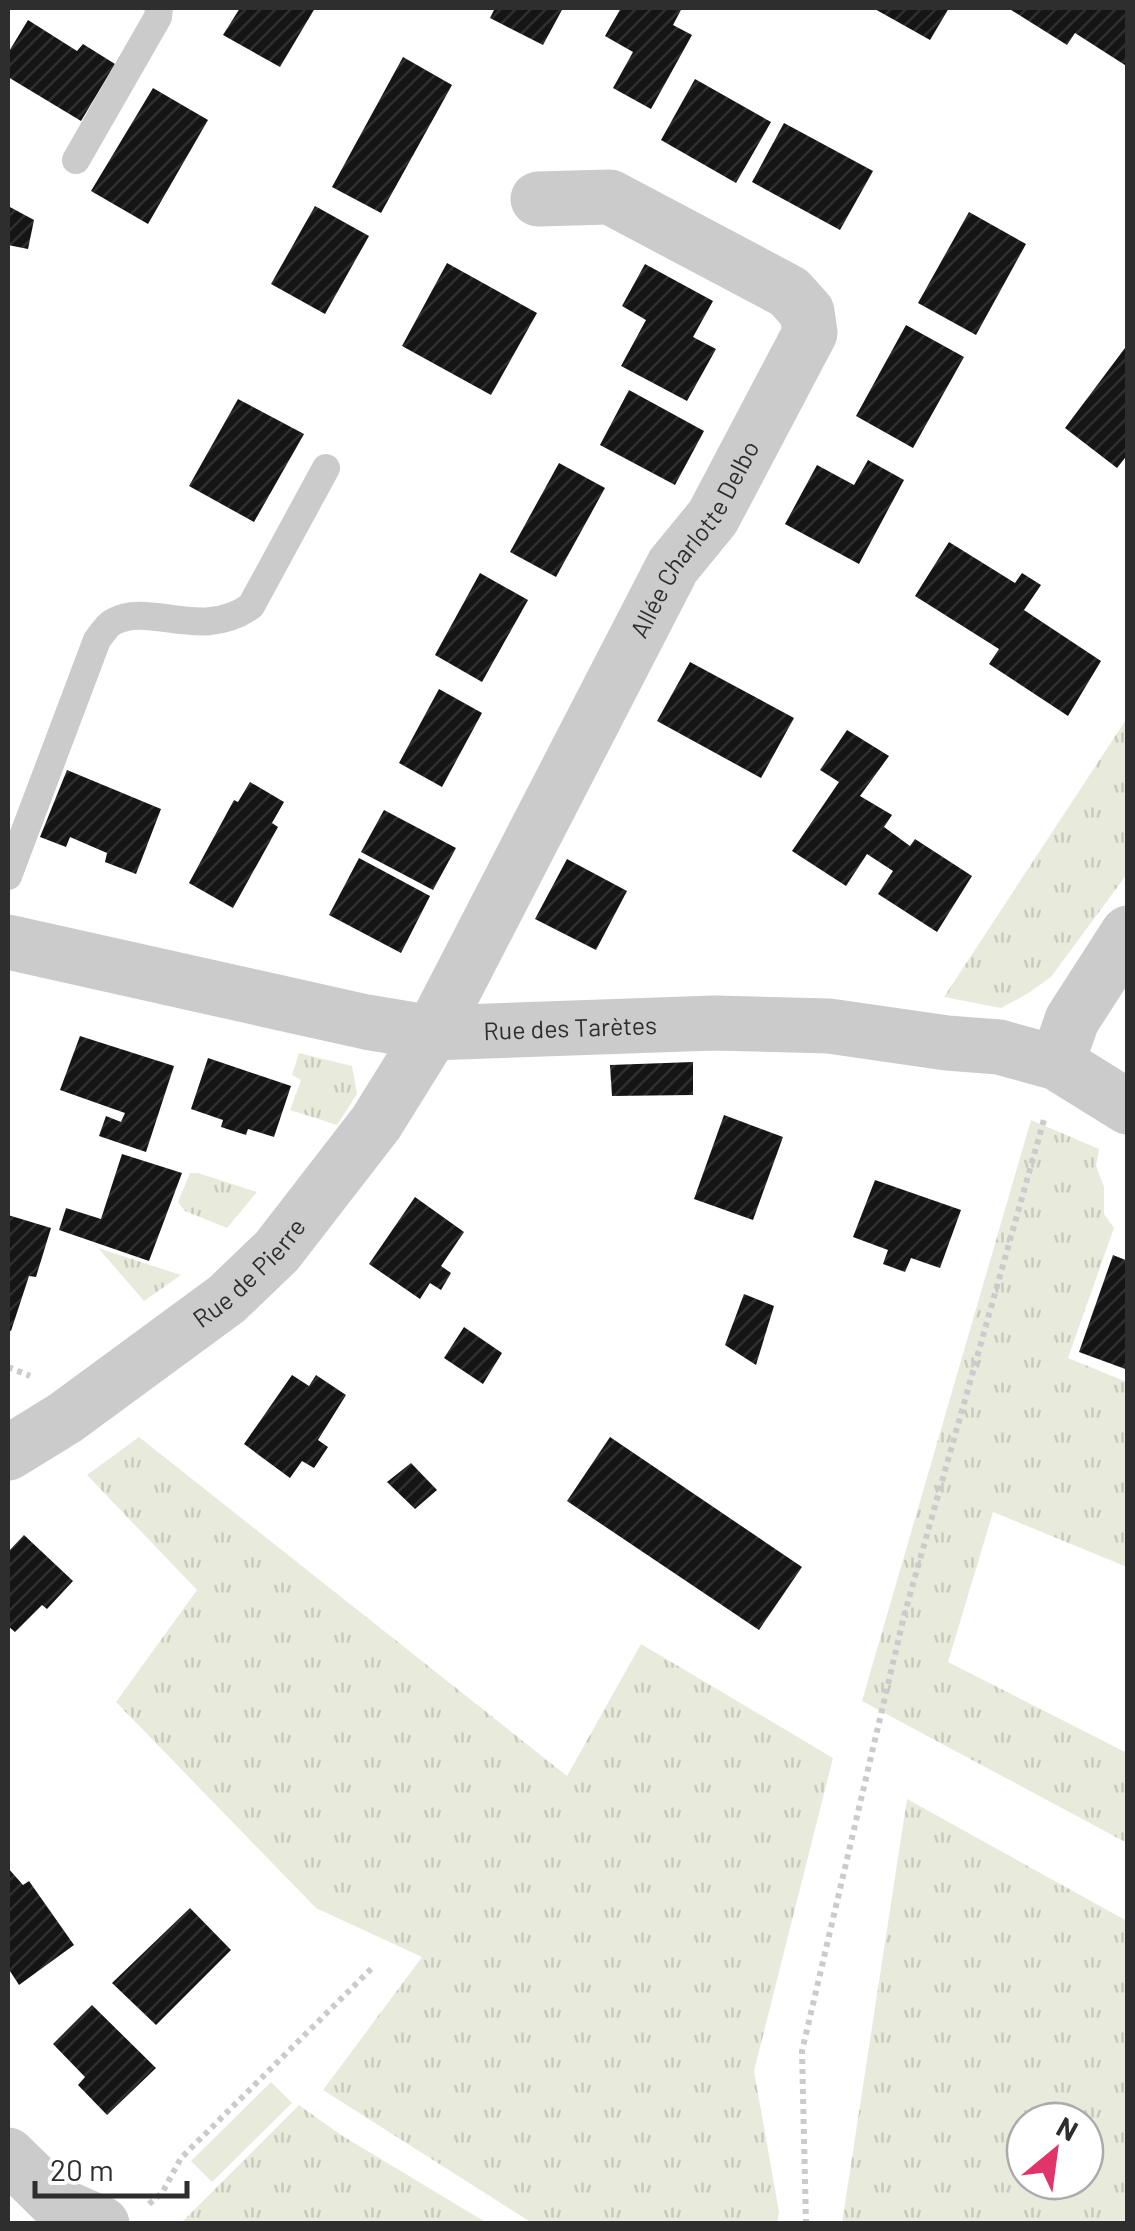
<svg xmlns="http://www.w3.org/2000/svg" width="1135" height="2231" viewBox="0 0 1135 2231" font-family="Barlow,sans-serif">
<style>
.grass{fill:url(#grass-tufts);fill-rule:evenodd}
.pitch{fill:#e8ebdc}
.building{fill:url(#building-hatch)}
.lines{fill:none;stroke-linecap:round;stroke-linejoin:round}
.path{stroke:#cbcbcb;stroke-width:6;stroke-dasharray:5 5;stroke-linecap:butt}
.service{stroke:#cbcbcb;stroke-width:28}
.minor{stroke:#cbcbcb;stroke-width:55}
.labels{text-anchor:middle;stroke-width:10;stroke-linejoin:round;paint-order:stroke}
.street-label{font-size:25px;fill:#2e2e2e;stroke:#fff}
</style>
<defs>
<pattern id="grass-tufts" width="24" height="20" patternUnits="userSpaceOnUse" patternTransform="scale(2.5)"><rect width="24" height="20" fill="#e8ebdc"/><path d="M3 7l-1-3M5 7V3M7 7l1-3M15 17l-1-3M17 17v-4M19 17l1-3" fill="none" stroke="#c7cabd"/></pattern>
<pattern id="building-hatch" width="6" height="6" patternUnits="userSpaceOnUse" patternTransform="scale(2.5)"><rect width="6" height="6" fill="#151515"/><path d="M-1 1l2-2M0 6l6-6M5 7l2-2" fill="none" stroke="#2f2f2f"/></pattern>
</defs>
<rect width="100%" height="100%" fill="#fff"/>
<g class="grass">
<polygon points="1127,718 1127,874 1051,977 1027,994 1001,1008 944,997"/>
<polygon points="299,1053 352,1066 357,1094 337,1125 290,1110 301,1080 292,1075"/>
<polygon points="1031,1120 1099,1149 1096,1166 1104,1187 1104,1214 1114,1228 1068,1358 1127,1382 1127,1567 993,1512 948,1662 1127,1753 1127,1843 862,1701"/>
<polygon points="190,1173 198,1173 257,1192 227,1228 185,1211 178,1202"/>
<polygon points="98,1248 181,1275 144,1301"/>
<polygon points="139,1437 567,1776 641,1644 833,1758 754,2071 779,2212 777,2223 532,2223 323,2090 422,1957 316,1908 116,1702 197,1590 87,1475"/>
<path d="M 907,1799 L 1127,1921 L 1127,2223 L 842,2223 ZM 1025,2121 L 1085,2121 L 1085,2181 L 1025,2181 Z"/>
<polygon points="299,2105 341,2135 487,2223 181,2223"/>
</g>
<polygon class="pitch" points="271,2082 292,2103 212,2182 191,2161"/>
<g class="building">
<polygon points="240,8 315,8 280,67 223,35"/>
<polygon points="495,8 563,8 543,45 490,18"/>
<polygon points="621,8 682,8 673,25 692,35 651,109 613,88 633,52 605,36"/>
<polygon points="873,8 949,8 930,40"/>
<polygon points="1008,8 1128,8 1128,67 1075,33 1067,45"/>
<polygon points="28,20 77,51 83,44 115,64 81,121 8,77 8,53"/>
<polygon points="403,57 452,85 381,213 332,187"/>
<polygon points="695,79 771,122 736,183 661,140"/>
<polygon points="153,88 208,120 148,224 91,191"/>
<polygon points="784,123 873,171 840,230 752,182"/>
<polygon points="8,206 34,220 28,249 8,245"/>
<polygon points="315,206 369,236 325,314 271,284"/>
<polygon points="969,212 1026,244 976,335 918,303"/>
<polygon points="447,263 537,313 491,395 402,346"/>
<polygon points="645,264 713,301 693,337 716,349 687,401 621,366 646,320 622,306"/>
<polygon points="906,325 964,357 913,448 856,416"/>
<polygon points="1128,344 1128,454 1117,468 1065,428"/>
<polygon points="629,390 704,431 675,485 600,445"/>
<polygon points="238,399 304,434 254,522 189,486"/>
<polygon points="868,460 904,480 859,564 785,524 817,465 854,485"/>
<polygon points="559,463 605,488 556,577 510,552"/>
<polygon points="949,542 1015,583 1022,573 1041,585 1024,610 1101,661 1068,716 989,664 999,649 915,596"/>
<polygon points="480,573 528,600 482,682 435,655"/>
<polygon points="690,662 794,718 761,778 657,721"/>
<polygon points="439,689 482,713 442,787 399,763"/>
<polygon points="847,730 889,756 860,796 892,815 884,827 910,846 915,839 972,876 937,932 878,894 893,871 867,854 846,886 792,851 839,782 820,770"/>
<polygon points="67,770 161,809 136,874 105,862 107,853 70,837 66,847 40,837"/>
<polygon points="250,782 284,802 272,823 278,827 233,908 189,883 234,800 238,802"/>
<polygon points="384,810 456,848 433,890 361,852"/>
<polygon points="359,858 430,896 401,953 329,915"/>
<polygon points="567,859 627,891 596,950 535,919"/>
<polygon points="80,1036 174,1066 146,1152 99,1136 106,1116 121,1122 125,1113 60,1090"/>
<polygon points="208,1058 291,1086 274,1137 248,1129 246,1135 221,1127 223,1120 191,1109"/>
<polygon points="693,1062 693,1095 612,1096 610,1065"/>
<polygon points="724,1115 783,1137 753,1220 694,1199"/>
<polygon points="122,1154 182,1173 149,1261 59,1230 66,1208 101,1219"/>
<polygon points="875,1180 961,1210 940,1268 911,1258 905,1272 883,1264 888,1250 853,1237"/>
<polygon points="415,1197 464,1232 441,1266 451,1273 441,1290 430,1283 420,1299 369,1264"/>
<polygon points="8,1215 51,1228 36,1277 29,1276 11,1331 8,1330"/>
<polygon points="1113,1255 1128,1261 1128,1370 1079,1352"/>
<polygon points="744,1294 774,1306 756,1365 725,1345"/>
<polygon points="464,1327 502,1353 483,1384 444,1358"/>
<polygon points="292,1375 309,1386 316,1375 346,1395 318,1440 328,1447 314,1468 302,1461 290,1478 244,1444"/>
<polygon points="610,1437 802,1567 759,1630 567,1501"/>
<polygon points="411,1463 437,1490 415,1509 387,1482"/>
<polygon points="24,1535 73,1581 47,1609 42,1605 15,1632 8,1626 8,1552"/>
<polygon points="8,1868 23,1885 29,1881 74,1945 19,1985 8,1968"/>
<polygon points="190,1908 231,1950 156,2025 112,1983"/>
<polygon points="92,2005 156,2068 107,2115 78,2085 85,2077 53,2044"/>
</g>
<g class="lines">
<g class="path">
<polyline points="8,1367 30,1376"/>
<polyline points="149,2204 162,2193 181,2158 372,1968"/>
<polyline points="806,2224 802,2051 904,1616 1045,1116"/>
</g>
<g class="service">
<polyline points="76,160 158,17 159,8"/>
<path d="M 8,876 L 97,640 C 101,635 107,625 113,622 C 149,601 201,642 251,606 L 326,468"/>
</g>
<g class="minor">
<path id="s1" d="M 8,942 L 366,1022 L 432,1033 L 714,1023 L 829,1026 L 947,1043 L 999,1047 L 1057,1063 L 1128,1107"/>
<polyline points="1057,1063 1072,1020 1128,933"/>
<path id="s2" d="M 8,1453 L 65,1418 L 227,1299 L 277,1251 L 376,1123 L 432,1033 L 673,566 L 713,517 L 810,333 L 807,312 L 789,292 L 610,197 L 538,199"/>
<polyline points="8,2155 59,2205 102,2224"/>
</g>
</g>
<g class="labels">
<g class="street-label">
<text dy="9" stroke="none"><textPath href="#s2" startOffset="1165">Allée Charlotte Delbo</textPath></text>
<text dy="9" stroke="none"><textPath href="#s1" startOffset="572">Rue des Tarètes</textPath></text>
<text dy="9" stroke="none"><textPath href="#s2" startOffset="302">Rue de Pierre</textPath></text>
</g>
</g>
<rect width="1135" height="2231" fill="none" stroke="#2e2e2e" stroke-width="20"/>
<g transform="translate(1055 2151) rotate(29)"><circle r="48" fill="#ffffff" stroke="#ababab" stroke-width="2.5"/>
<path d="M0-8L18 38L0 25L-18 38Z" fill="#e13468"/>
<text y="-15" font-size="28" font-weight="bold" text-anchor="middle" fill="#2e2e2e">N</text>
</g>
<path d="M35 2181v15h152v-15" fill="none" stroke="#2e2e2e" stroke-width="5"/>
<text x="50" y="2181" font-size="30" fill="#2e2e2e" stroke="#ffffff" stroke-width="8" paint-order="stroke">20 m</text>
</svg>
